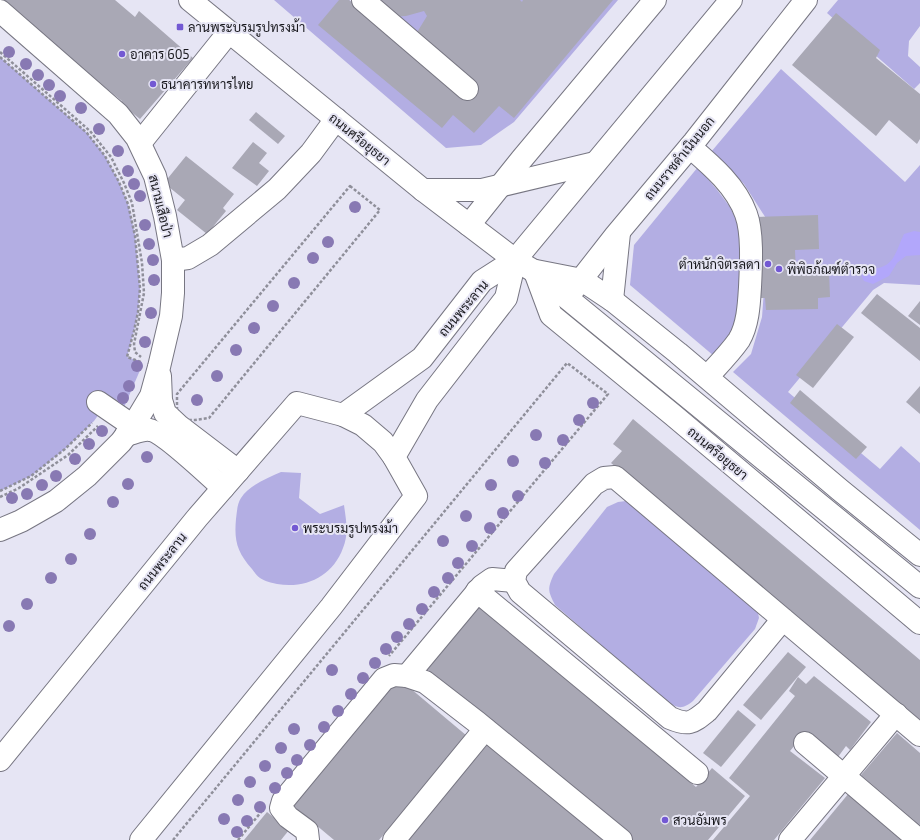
<svg xmlns="http://www.w3.org/2000/svg" width="920" height="840" viewBox="0 0 920 840" font-family="'Exo 2',Sarabun,sans-serif">
<style>
.green{fill:#b3aee3}
.water{fill:#b2a7fb}
.building{fill:#a9a8b5}
.lines{fill:none;stroke-linecap:round;stroke-linejoin:round}
.minor-casing{stroke:#777682;stroke-width:24}
.major-casing{stroke:#777682;stroke-width:24}
.path{stroke:#8f8f9a;stroke-width:2.5;stroke-dasharray:3 2;stroke-linecap:butt}
.minor{stroke:#fff;stroke-width:22}
.major{stroke:#fff;stroke-width:22}
.tree{fill:#8879b3}
.poi-dot{fill:#7359d3;stroke:#e6e5f4;stroke-width:1.5}
.labels{text-anchor:middle;stroke-width:4;stroke-linejoin:round;paint-order:stroke}
.poi-label{font-size:13px;fill:#19191e;stroke:#e6e5f4;text-anchor:start}
.street-label{font-size:13px;fill:#19191e;stroke:#e6e5f4}
</style>
<rect width="100%" height="100%" fill="#e6e5f4"/>
<g class="green">
<polygon points="274,0 349,0 467,98 382,2 384,0 618,0 514,122 481,145 446,148"/>
<polygon points="838,0 920,0 920,26 909,41 908,56 920,67 920,83 914,89 827,13"/>
<polygon points="0,57 87,133 105,156 119,182 128,204 135,235 140,288 138,312 134,331 127,357 142,362 141,368 125,405 124,411 109,400 94,421 65,449 31,476 0,491"/>
<polygon points="781,69 905,182 920,165 920,285 884,283 873,290 788,392 880,469 901,446 920,463 920,530 733,372 751,354 762,317 769,223 744,184 711,152"/>
<polygon points="698,167 718,191 730,207 741,231 741,312 730,333 714,356 630,285 634,245"/>
<path d="M 281,472 L 301,473 L 299,498 L 320,514 L 344,505 C 346,520 349,534 343,548 C 333,576 306,589 277,584 C 272,583 264,581 260,578 C 257,576 254,572 252,569 C 237,552 234,541 236,519 C 237,512 237,504 241,498 C 249,485 268,478 281,472 Z"/>
<path d="M 626,501 L 757,608 L 759,618 L 755,629 L 693,701 C 683,709 679,709 667,702 L 555,605 C 548,591 547,589 554,574 L 607,507 L 618,502 Z"/>
</g>
<path class="water" d="M 914,231 L 920,232 L 920,255 L 906,256 L 897,263 L 889,276 L 873,284 L 864,281 L 862,277 L 863,269 C 869,266 872,269 878,268 C 895,265 897,248 904,234 Z"/>
<g class="building">
<polygon points="4,0 115,0 135,17 139,11 193,58 140,119 120,103 122,101 24,22 27,19"/>
<polygon points="339,0 349,0 467,98 416,34 427,16 424,11 406,16 392,17 382,6 382,0 520,0 522,2 523,0 613,0 514,118 499,106 474,133 453,115 442,128 318,25"/>
<polygon points="836,13 880,50 876,58 920,94 920,139 917,144 889,120 876,136 792,65"/>
<polygon points="256,112 285,136 278,144 249,120"/>
<polygon points="253,142 267,153 259,163 269,171 257,186 232,168"/>
<polygon points="186,156 234,194 223,208 226,211 207,234 177,210 185,200 164,183"/>
<polygon points="818,215 819,249 795,250 796,272 829,271 830,297 818,298 818,309 766,310 765,298 757,298 740,283 740,256 755,256 754,217"/>
<polygon points="877,294 920,328 920,361 861,313"/>
<polygon points="920,301 920,325 908,316"/>
<polygon points="837,324 854,337 813,388 796,375"/>
<polygon points="920,386 920,414 906,402"/>
<polygon points="800,390 867,447 856,459 790,403"/>
<polygon points="633,419 920,660 920,723 611,463 622,451 613,444"/>
<polygon points="480,606 696,787 712,768 745,796 708,840 631,840 427,669"/>
<polygon points="788,652 806,667 761,720 743,705"/>
<polygon points="814,676 871,722 850,750 846,746 838,757 805,733 790,751 825,778 774,840 713,840 750,796 729,778 795,696 789,691 798,677 806,684"/>
<polygon points="398,678 467,736 379,840 334,840 291,804"/>
<polygon points="738,710 756,725 721,767 703,753"/>
<polygon points="897,733 920,753 920,825 861,775"/>
<polygon points="487,736 614,840 401,840"/>
<polygon points="849,793 906,840 810,840"/>
<polygon points="267,812 289,830 281,840 244,840"/>
</g>
<g class="lines">
<defs>
<g id="minor">
<polyline points="363,0 467,89"/>
<polyline points="0,11 118,114 137,138 155,176 165,216 173,260 173,293 171,316 159,367 151,396 133,426 121,442 87,476 56,501 21,521 0,530"/>
<polyline points="140,143 229,32"/>
<path d="M 690,147 C 711,165 736,186 746,214 C 753,233 751,266 750,287 C 749,304 748,325 739,340 C 730,353 718,365 707,377"/>
<polyline points="173,260 188,258 210,245 277,189 311,153 336,119"/>
<polyline points="160,376 161,400 165,413 179,426 238,471"/>
<polyline points="98,402 133,426"/>
<polyline points="343,415 363,425 383,442 394,457"/>
<path d="M 126,435 C 134,433 142,429 150,430 C 163,432 211,477 223,488"/>
<polyline points="477,591 697,773"/>
<path d="M 783,619 L 707,711 C 692,723 689,726 670,718 L 520,592 L 514,581 L 516,571 L 594,484 L 604,478 L 615,477 L 920,735"/>
<polyline points="407,676 482,586 492,579 514,581"/>
<polyline points="805,743 919,840"/>
<polyline points="0,760 197,518 297,403 343,415 422,358 482,281 515,260"/>
<polyline points="141,840 331,607 416,496 394,457 427,400 506,298 515,260"/>
<polyline points="308,840 307,831 288,817 281,808 283,801 384,679 394,675 407,676 425,682 478,723 621,840"/>
<polyline points="394,840 485,729"/>
<polyline points="790,840 896,714"/>
</g>
<g id="major">
<polyline points="190,0 423,190 515,260 534,271 920,587"/>
<polyline points="423,190 482,190 595,163"/>
<polyline points="469,225 521,160 655,0"/>
<polyline points="515,260 731,0"/>
<polyline points="536,271 582,280 612,300 678,353 840,490 920,555"/>
<polyline points="535,272 551,315 673,415 920,623"/>
<polyline points="573,290 616,235 694,142 806,0"/>
<polyline points="612,300 619,233"/>
</g>
</defs>
<use href="#minor" class="minor-casing"/>
<use href="#major" class="major-casing"/>
<g class="path">
<polyline points="0,52 90,131 111,157 124,183 132,203 142,263 144,293 134,344 135,352 141,357"/>
<polyline points="0,57 87,133 105,156 119,182 128,204 135,236 140,288 138,312 134,331 127,357 141,362"/>
<polygon points="350,186 380,210 209,418 195,420 184,420 177,410 177,394"/>
<polyline points="0,491 31,476 65,449 92,423"/>
<polyline points="0,497 19,488 68,455 98,426"/>
<polyline points="173,840 567,363 608,394 389,656"/>
<polyline points="238,840 262,811"/>
</g>
<use href="#minor" class="minor"/>
<use href="#major" class="major"/>
</g>
<g class="tree">
<circle cx="9" cy="52" r="6"/>
<circle cx="26" cy="64" r="6"/>
<circle cx="38" cy="75" r="6"/>
<circle cx="49" cy="85" r="6"/>
<circle cx="60" cy="96" r="6"/>
<circle cx="81" cy="108" r="6"/>
<circle cx="99" cy="129" r="6"/>
<circle cx="118" cy="151" r="6"/>
<circle cx="128" cy="171" r="6"/>
<circle cx="134" cy="184" r="6"/>
<circle cx="140" cy="196" r="6"/>
<circle cx="355" cy="207" r="6"/>
<circle cx="145" cy="225" r="6"/>
<circle cx="328" cy="242" r="6"/>
<circle cx="149" cy="244" r="6"/>
<circle cx="313" cy="258" r="6"/>
<circle cx="153" cy="260" r="6"/>
<circle cx="154" cy="280" r="6"/>
<circle cx="294" cy="283" r="6"/>
<circle cx="273" cy="306" r="6"/>
<circle cx="151" cy="313" r="6"/>
<circle cx="254" cy="328" r="6"/>
<circle cx="145" cy="342" r="6"/>
<circle cx="236" cy="350" r="6"/>
<circle cx="137" cy="366" r="6"/>
<circle cx="217" cy="376" r="6"/>
<circle cx="129" cy="386" r="6"/>
<circle cx="123" cy="398" r="6"/>
<circle cx="197" cy="400" r="6"/>
<circle cx="593" cy="403" r="6"/>
<circle cx="579" cy="420" r="6"/>
<circle cx="102" cy="431" r="6"/>
<circle cx="536" cy="435" r="6"/>
<circle cx="563" cy="440" r="6"/>
<circle cx="89" cy="444" r="6"/>
<circle cx="147" cy="457" r="6"/>
<circle cx="75" cy="459" r="6"/>
<circle cx="513" cy="461" r="6"/>
<circle cx="545" cy="463" r="6"/>
<circle cx="56" cy="476" r="6"/>
<circle cx="128" cy="484" r="6"/>
<circle cx="42" cy="485" r="6"/>
<circle cx="491" cy="485" r="6"/>
<circle cx="27" cy="494" r="6"/>
<circle cx="518" cy="496" r="6"/>
<circle cx="12" cy="498" r="6"/>
<circle cx="113" cy="502" r="6"/>
<circle cx="503" cy="513" r="6"/>
<circle cx="466" cy="516" r="6"/>
<circle cx="490" cy="528" r="6"/>
<circle cx="90" cy="534" r="6"/>
<circle cx="443" cy="541" r="6"/>
<circle cx="472" cy="546" r="6"/>
<circle cx="71" cy="559" r="6"/>
<circle cx="458" cy="563" r="6"/>
<circle cx="51" cy="578" r="6"/>
<circle cx="448" cy="578" r="6"/>
<circle cx="434" cy="592" r="6"/>
<circle cx="27" cy="604" r="6"/>
<circle cx="422" cy="609" r="6"/>
<circle cx="409" cy="624" r="6"/>
<circle cx="9" cy="626" r="6"/>
<circle cx="397" cy="637" r="6"/>
<circle cx="386" cy="649" r="6"/>
<circle cx="375" cy="663" r="6"/>
<circle cx="332" cy="670" r="6"/>
<circle cx="363" cy="678" r="6"/>
<circle cx="351" cy="694" r="6"/>
<circle cx="338" cy="711" r="6"/>
<circle cx="324" cy="727" r="6"/>
<circle cx="294" cy="729" r="6"/>
<circle cx="310" cy="745" r="6"/>
<circle cx="281" cy="748" r="6"/>
<circle cx="297" cy="760" r="6"/>
<circle cx="265" cy="766" r="6"/>
<circle cx="287" cy="773" r="6"/>
<circle cx="250" cy="782" r="6"/>
<circle cx="275" cy="788" r="6"/>
<circle cx="238" cy="800" r="6"/>
<circle cx="260" cy="807" r="6"/>
<circle cx="224" cy="819" r="6"/>
<circle cx="247" cy="821" r="6"/>
<circle cx="237" cy="832" r="6"/>
</g>
<g class="poi-dot">
<rect x="176" y="23" width="8" height="8" rx="2"/>
<circle cx="122" cy="54" r="4"/>
<circle cx="153" cy="84" r="4"/>
<circle cx="768" cy="264" r="4"/>
<circle cx="779" cy="269" r="4"/>
<circle cx="295" cy="528" r="4"/>
<circle cx="665" cy="820" r="4"/>
</g>
<g class="labels">
<g class="poi-label">
<text x="188" y="32">ลานพระบรมรูปทรงม้า</text>
<text x="130" y="59">อาคาร 605</text>
<text x="161" y="89">ธนาคารทหารไทย</text>
<text x="760" y="269" text-anchor="end">ตำหนักจิตรลดา</text>
<text x="787" y="274">พิพิธภ้ณฑ์ตำรวจ</text>
<text x="303" y="533">พระบรมรูปทรงม้า</text>
<text x="673" y="825">สวนอัมพร</text>
</g>
<g class="street-label">
<text transform="translate(360 139) rotate(39)" y="5">ถนนศรีอยุธยา</text>
<text transform="translate(679 158) rotate(-51)" y="5">ถนนราชดำเนินนอก</text>
<text transform="translate(161 206) rotate(76)" y="5">สนามเสือป่า</text>
<text transform="translate(463 308) rotate(-50)" y="5">ถนนพระลาน</text>
<text transform="translate(718 453) rotate(40)" y="5">ถนนศรีอยุธยา</text>
<text transform="translate(162 561) rotate(-51)" y="5">ถนนพระลาน</text>
</g>
</g>
</svg>
